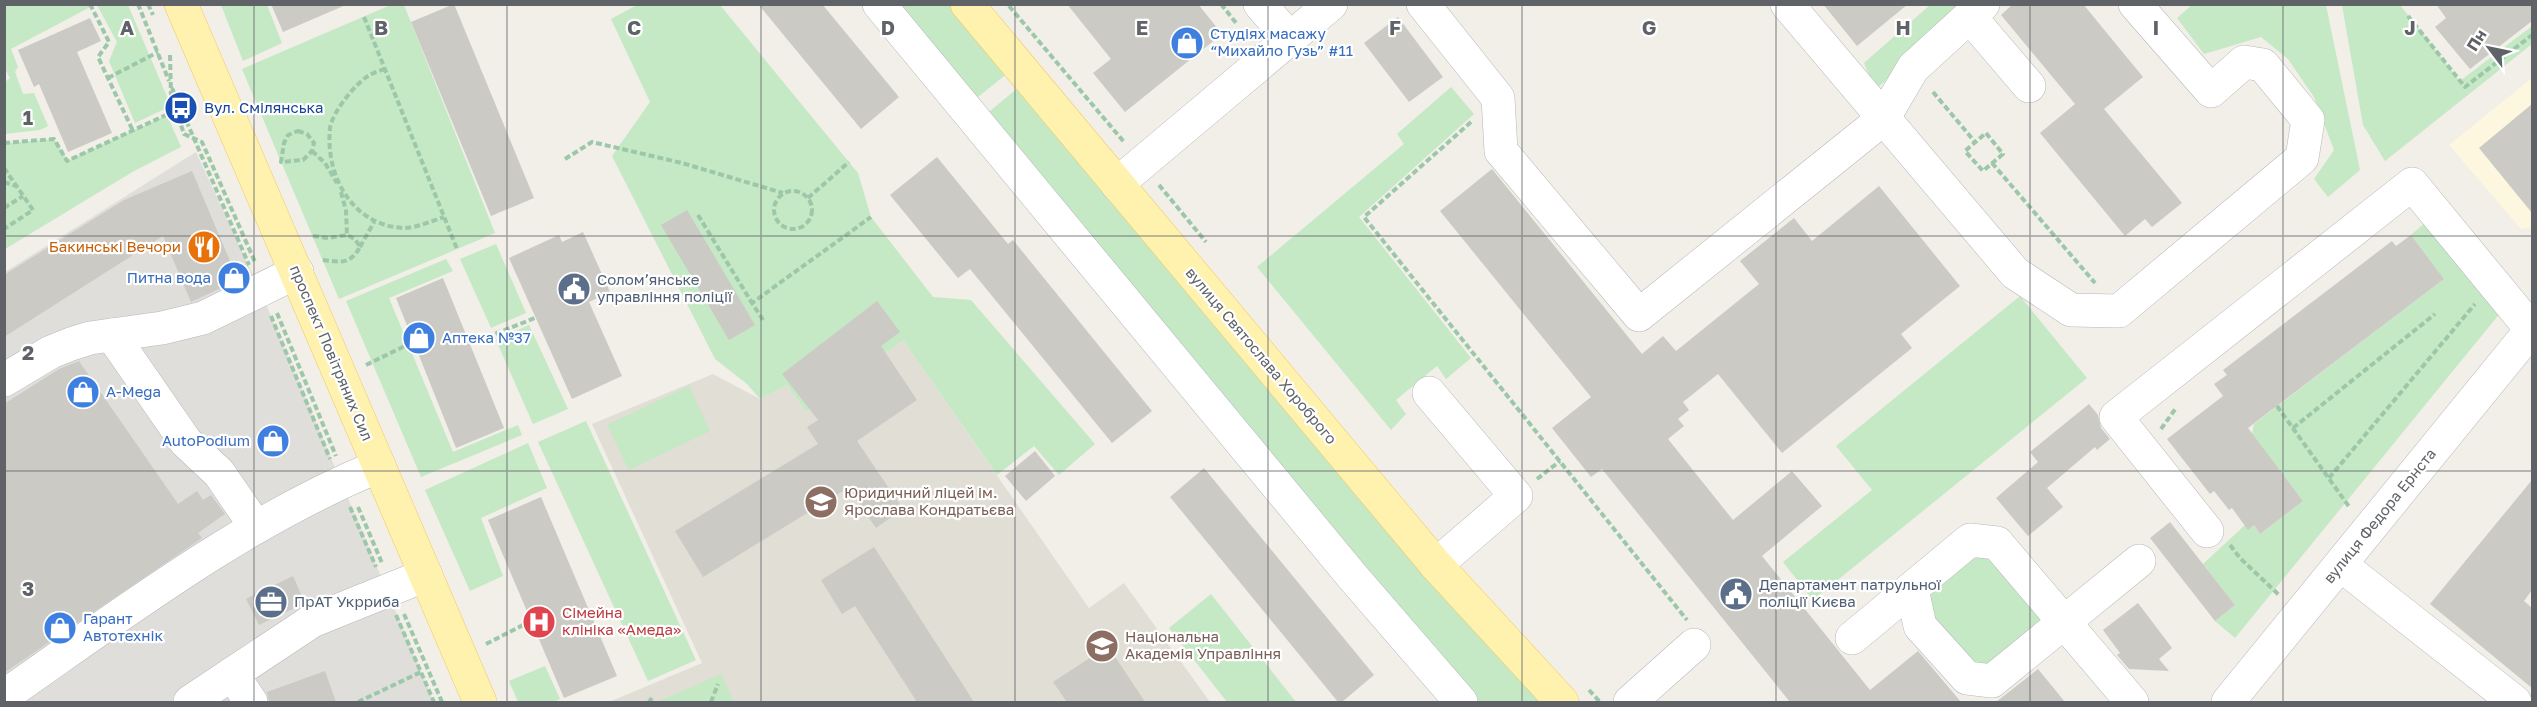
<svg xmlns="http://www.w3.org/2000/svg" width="2537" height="707" viewBox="0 0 2537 707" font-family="'Golos Text',sans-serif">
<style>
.commercial{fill:#fef7e0}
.industrial{fill:#e0deda}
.education{fill:#e1ded6}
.green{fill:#c5e8c5}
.building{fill:#cccac5}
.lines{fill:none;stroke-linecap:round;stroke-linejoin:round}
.minor-casing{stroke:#b5b8bc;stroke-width:34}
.major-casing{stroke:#f2c960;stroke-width:34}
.path{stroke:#9cc7a9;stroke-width:4;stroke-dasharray:6 3;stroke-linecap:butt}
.minor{stroke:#fff;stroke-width:33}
.major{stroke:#fff2af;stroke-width:33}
.grid{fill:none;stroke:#5f6368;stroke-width:1.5;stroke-opacity:0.55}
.labels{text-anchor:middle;stroke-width:4.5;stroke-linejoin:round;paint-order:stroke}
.shop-label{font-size:15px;fill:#366cbe;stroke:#fff;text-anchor:start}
.transit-label{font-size:15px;fill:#164399;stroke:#fff;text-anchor:start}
.food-label{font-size:15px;fill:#c56008;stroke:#fff;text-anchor:end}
.service-label{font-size:15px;fill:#4e5e75;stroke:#fff;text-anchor:start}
.street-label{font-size:15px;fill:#5f6368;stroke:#fff}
.education-label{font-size:15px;fill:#785e54;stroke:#fff;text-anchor:start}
.health-label{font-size:15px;fill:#be3a42;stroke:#fff;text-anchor:start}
.grid-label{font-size:20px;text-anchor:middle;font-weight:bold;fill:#5f6368;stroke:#fff;stroke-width:4.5;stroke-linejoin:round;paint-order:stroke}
</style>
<rect width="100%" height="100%" fill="#f1efe8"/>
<polygon class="commercial" points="2532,78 2532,227 2521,229 2449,145"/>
<polygon class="industrial" points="196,152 260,290 434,702 5,702 5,272"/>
<polygon class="education" points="903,340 1089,608 1124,583 1210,702 609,702 702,663 592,424 713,374 760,399 787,385 806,412"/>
<g class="green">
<polygon points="5,4 94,5 11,49 18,67 15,72 23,94 34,93 48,126 40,130 5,134 5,82 10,78 5,69"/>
<polygon points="393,4 404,5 495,233 339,299 242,69"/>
<polygon points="97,5 128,5 171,106 135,123 109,61 117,42"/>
<polygon points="221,5 267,5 282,43 243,61"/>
<polygon points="637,5 720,5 858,173 871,217 933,297 971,300 1095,444 1059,475 1034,446 997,475 903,340 806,412 787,385 760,399 747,384 715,359 612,156 650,102 611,19"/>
<polygon points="893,5 952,5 1009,72 973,101"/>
<polygon points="1930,5 1971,5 1875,90 1864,63"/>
<polygon points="2192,5 2326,5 2360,170 2328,197 2314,179 2334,150 2314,97 2288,59 2261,37 2204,54 2177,18"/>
<polygon points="2342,5 2400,5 2460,81 2532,26 2532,44 2385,161 2363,125"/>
<polygon points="1019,87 1541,702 1476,702 984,116"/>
<polygon points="1451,87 1474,114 1359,217 1471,358 1446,379 1437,366 1396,400 1406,414 1391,430 1257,267 1404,144 1397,134"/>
<polygon points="167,115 181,147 134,171 5,249 5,143 54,139 68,160"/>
<polygon points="2427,221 2501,312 2235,638 2215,621 2235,605 2203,564 2245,525 2249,529 2254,525 2260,534 2303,501 2252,434 2254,424 2444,279 2411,235"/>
<polygon points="496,244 526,313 491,328 460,259"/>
<polygon points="446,259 453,271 389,298 453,452 518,425 522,435 421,477 346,301"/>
<polygon points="2020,296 2087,378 1813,600 1783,562 1872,490 1836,446"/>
<polygon points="529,325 568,409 533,424 496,340"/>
<polygon points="689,386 710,431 629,470 607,425"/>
<polygon points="586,421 696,660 648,681 538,442"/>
<polygon points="528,443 547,488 481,518 503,576 470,591 425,490"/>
<polygon points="1972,554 1992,554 2044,616 2040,629 1990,669 1969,663 1929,619 1926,594"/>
<polygon points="1211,594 1296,702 1227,702 1169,628"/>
<polygon points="545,666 560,699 553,702 518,702 509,681"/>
<polygon points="721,674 734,702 657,702"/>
</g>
<g class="building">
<polygon points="271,4 348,4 283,32"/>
<polygon points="454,4 534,198 491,216 411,22"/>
<polygon points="758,4 822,4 899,97 861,129"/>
<polygon points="1067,4 1198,4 1222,34 1125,112 1093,73 1111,59"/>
<polygon points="1823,4 1908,4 1857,46"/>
<polygon points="2013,4 2083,4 2143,77 2104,109 2182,203 2152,227 2145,219 2125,236 2040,133 2075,104 2001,15"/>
<polygon points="2436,4 2532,4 2532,21 2470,69 2435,27 2446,18"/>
<polygon points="1398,17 1443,77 1409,102 1364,43"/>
<polygon points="90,18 101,41 77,52 112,133 68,152 39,84 34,87 18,50"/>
<polygon points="2532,104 2532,213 2479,148"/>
<polygon points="937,157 1008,244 1013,240 1152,411 1112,443 970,269 958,278 890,195"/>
<polygon points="1492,169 1642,354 1663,336 1676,351 1759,284 1740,261 1794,218 1812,241 1879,186 1960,286 1901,334 1912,348 1782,453 1718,374 1683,402 1689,410 1678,419 1684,426 1668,439 1733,520 1792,471 1822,506 1762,556 1870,690 1918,651 1961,702 1790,702 1602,469 1591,477 1552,428 1591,397 1440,211"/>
<polygon points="192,171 238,280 191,302 163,236 4,337 4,275 124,200"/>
<polygon points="687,210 755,325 729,340 661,225"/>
<polygon points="583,232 610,292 589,302 622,376 572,399 509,258 559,235 562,242"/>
<polygon points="2411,235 2444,279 2248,428 2303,501 2260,534 2254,525 2248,530 2232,508 2229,510 2214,491 2210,494 2167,439 2223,396 2214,384 2227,375 2223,370 2392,241 2396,246"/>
<polygon points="443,278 504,428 456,448 396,298"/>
<polygon points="877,301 900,332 881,346 917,400 857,441 903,509 876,528 848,488 703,577 675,531 818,444 807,427 818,420 782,374"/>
<polygon points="79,361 178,504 197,491 203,500 211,495 225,514 198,533 202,538 4,673 4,404 59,369"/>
<polygon points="2089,404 2098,415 2101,428 2110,439 2097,450 2095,447 2047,488 2063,507 2028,536 1996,498 2038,462 2030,452"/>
<polygon points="1035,451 1055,476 1026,501 1005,476"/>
<polygon points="1204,468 1374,675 1342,702 1338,702 1170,497"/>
<polygon points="2532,480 2532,590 2524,601 2532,608 2532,688 2430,604"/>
<polygon points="541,497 617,676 564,698 488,520"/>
<polygon points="2170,522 2235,605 2215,621 2150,538"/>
<polygon points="874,547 974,702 917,702 855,606 842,614 821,580"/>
<polygon points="293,576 305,603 259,625 246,599"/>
<polygon points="2138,603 2172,648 2159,659 2169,671 2129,669 2117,655 2120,653 2103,630"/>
<polygon points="1108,646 1145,702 1067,702 1053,682"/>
<polygon points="2038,669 2065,702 1996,702"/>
<polygon points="325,671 336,702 269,702 267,692"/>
</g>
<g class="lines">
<defs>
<g id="minor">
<polyline points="879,4 1352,576 1461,702"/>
<polyline points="1260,4 1290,39"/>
<polyline points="1423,4 1498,98 1501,151 1639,315 1883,119 1913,68 1983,4"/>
<polyline points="1787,4 2015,273 2071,310 2119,311 2302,158 2308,120 2263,65 2244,62 2211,91 2135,4"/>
<polyline points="1970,17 2029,86"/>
<polyline points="1117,184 1331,4"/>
<polyline points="112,335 186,442 219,473 256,527"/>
<polyline points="4,380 51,352 71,344 90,338 162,328 203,318 297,272"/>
<polyline points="1429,393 1516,496 1436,565"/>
<polyline points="2207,531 2116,417 2412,184 2532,330"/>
<polyline points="2341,565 2515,702"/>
<polyline points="1912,589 1920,626 1967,678 1992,681 2139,561"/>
<polyline points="1852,638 1970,540 1997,543 2132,702"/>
<polyline points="232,674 251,702"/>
<path d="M 4,696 C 125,612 243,522 379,466"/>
<polyline points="190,702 312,621 426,575"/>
<polyline points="1630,702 1694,645"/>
<polyline points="2228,702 2532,329"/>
</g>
<g id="major">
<polyline points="181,4 480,702"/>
<polyline points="967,4 1436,565 1562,702"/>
</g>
</defs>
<use href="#minor" class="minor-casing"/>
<use href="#major" class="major-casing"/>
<g class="path">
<polyline points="90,4 109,42 98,57 133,131"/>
<polyline points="138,4 169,81"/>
<polyline points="148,4 153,15"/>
<polyline points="1221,4 1236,23"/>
<polyline points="1009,6 1124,142"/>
<polyline points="2408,16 2465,87 2532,35"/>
<polyline points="364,17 457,249"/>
<polyline points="170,55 171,95 184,134 202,142 255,262"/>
<path d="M 385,69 C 379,71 372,73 368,76 C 355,84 332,113 330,128 C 325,175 352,226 404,228 C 416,228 432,221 444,217"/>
<polyline points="108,78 158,52"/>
<polyline points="172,88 249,265"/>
<polyline points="1933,92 1975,142"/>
<polyline points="1471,122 1364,217 1687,620"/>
<polygon points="298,131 307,134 314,143 312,151 303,160 281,162 284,143 288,135"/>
<polygon points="1986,133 2003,154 1983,171 1965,151"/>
<polyline points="4,143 54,139 67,161 181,108"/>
<polyline points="312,151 325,163 337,183"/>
<polyline points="565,159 592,142 682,163 783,193"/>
<polyline points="1992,163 2095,283"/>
<polyline points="4,168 33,210 4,229"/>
<polyline points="4,182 16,186"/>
<polyline points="1159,185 1206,242"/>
<circle cx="793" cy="210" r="19"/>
<polyline points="341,192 346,211 347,235"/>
<polyline points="808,198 849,162"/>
<polyline points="4,208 23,196"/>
<polyline points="698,215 752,303"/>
<path d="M 313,236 L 328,238 L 347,235 L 355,239 L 360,247 C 350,265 341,262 322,260"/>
<polyline points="360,247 374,222"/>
<polyline points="277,313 336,456"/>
<polyline points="271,316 330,459"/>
<polyline points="763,320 752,303 871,217"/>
<polyline points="487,337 535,318"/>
<polyline points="366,365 413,342"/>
<polyline points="2277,406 2350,508"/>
<polyline points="2293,428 2435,314"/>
<polyline points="2161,429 2176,408"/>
<polyline points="2329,478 2475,304"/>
<polyline points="1537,479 1560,461"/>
<polyline points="350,507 376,567"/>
<polyline points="358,507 382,563"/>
<polyline points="2230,545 2240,558 2279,595"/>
<polyline points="404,614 442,702"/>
<polyline points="396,615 434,702"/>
<polyline points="486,644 531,621"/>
<polyline points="1589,690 1600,702"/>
<polyline points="358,702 421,672"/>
<polyline points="649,702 652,698"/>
<polyline points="711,702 718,684"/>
</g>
<use href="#minor" class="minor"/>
<use href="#major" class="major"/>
</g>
<path class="grid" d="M 254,4 L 254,702M 507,4 L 507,702M 761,4 L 761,702M 1015,4 L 1015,702M 1268,4 L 1268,702M 1522,4 L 1522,702M 1776,4 L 1776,702M 2030,4 L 2030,702M 2283,4 L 2283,702M 4,236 L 2532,236M 4,471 L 2532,471"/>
<defs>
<symbol id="shop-disc" viewBox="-11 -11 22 22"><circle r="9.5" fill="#3f7fe0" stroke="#fff"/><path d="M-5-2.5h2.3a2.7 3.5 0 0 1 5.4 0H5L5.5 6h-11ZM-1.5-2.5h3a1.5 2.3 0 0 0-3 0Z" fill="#fff"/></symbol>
<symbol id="bus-disc" viewBox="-11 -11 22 22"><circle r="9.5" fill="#1a4fb4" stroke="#fff"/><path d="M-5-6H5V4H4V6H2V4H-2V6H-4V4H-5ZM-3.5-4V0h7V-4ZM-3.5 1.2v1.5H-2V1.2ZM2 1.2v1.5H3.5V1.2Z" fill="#fff"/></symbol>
<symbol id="restaurant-disc" viewBox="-11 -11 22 22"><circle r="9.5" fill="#e8710a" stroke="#fff"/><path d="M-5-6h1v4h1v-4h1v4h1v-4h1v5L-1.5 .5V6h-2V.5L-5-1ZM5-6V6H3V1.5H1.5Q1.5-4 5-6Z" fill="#fff"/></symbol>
<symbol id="civic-disc" viewBox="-11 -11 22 22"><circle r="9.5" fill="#5c6f8a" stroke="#fff"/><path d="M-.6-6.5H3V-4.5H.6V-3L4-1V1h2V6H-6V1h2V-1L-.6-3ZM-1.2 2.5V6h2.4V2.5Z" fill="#fff"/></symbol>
<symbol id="school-disc" viewBox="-11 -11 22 22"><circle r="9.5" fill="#8d6e63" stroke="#fff"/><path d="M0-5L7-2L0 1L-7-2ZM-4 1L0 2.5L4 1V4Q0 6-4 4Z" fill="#fff"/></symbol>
<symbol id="office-disc" viewBox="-11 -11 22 22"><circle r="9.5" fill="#5c6f8a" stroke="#fff"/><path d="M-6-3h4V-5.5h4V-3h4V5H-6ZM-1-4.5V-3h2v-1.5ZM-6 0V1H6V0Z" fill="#fff"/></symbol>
<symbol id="hospital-disc" viewBox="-11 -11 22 22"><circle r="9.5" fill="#e0444e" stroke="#fff"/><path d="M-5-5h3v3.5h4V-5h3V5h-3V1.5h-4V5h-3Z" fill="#fff"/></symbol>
<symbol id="university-disc" viewBox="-11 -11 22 22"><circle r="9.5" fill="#8d6e63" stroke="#fff"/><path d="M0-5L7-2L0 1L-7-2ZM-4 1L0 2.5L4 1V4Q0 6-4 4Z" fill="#fff"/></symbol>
</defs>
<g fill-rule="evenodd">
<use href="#shop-disc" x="1168" y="24" width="38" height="38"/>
<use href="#bus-disc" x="162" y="89" width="38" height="38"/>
<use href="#restaurant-disc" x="185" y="228" width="38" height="38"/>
<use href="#shop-disc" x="215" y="259" width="38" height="38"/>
<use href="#civic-disc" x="555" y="270" width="38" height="38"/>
<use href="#shop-disc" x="400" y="319" width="38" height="38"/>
<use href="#shop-disc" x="64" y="373" width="38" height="38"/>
<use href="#shop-disc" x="254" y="422" width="38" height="38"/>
<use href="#school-disc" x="802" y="483" width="38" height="38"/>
<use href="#civic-disc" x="1717" y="575" width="38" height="38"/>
<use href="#office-disc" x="252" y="583" width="38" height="38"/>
<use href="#hospital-disc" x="520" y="603" width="38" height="38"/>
<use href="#shop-disc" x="41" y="609" width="38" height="38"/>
<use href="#university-disc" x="1083" y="627" width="38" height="38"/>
</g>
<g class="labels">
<g class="shop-label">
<text x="1210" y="39">Студіях масажу<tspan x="1210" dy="17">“Михайло Гузь” #11</tspan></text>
<text x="211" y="283" text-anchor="end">Питна вода</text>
<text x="442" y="343">Аптека №37</text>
<text x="106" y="397">A-Mega</text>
<text x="250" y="446" text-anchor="end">AutoPodium</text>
<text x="83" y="624">Гарант<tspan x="83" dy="17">Автотехнік</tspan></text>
</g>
<g class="transit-label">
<text x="204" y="113">Вул. Смілянська</text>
</g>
<g class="food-label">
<text x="181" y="252">Бакинські Вечори</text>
</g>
<g class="service-label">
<text x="597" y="285">Соломʼянське<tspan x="597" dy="17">управління поліції</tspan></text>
<text x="1759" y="590">Департамент патрульної<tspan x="1759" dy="17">поліції Києва</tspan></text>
<text x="294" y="607">ПрАТ Укрриба</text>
</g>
<g class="street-label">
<text transform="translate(331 353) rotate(67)" y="5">проспект Повітряних Сил</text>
<text transform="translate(1261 356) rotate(50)" y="5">вулиця Святослава Хороброго</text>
<text transform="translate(2380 516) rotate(-51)" y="5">вулиця Федора Ернста</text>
</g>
<g class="education-label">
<text x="844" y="498">Юридичний ліцей ім.<tspan x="844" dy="17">Ярослава Кондратьєва</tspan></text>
<text x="1125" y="642">Національна<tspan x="1125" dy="17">Академія Управління</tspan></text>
</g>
<g class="health-label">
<text x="562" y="618">Сімейна<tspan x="562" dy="17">клініка «Амеда»</tspan></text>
</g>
</g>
<g class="grid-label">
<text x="127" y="35">A</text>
<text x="381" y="35">B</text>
<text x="634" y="35">C</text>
<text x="888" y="35">D</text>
<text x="1142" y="35">E</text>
<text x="1395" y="35">F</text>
<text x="1649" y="35">G</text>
<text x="1903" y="35">H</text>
<text x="2156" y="35">I</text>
<text x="2410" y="35">J</text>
<text x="28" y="125">1</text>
<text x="28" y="360">2</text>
<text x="28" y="596">3</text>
</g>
<rect width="2537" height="707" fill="none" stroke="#5f6368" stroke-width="12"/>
<g transform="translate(2489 48) rotate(302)" stroke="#ffffff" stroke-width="4.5" paint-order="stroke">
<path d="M0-4.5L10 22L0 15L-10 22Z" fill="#5f6368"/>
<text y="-9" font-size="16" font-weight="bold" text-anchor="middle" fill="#5f6368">Пн</text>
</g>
</svg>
